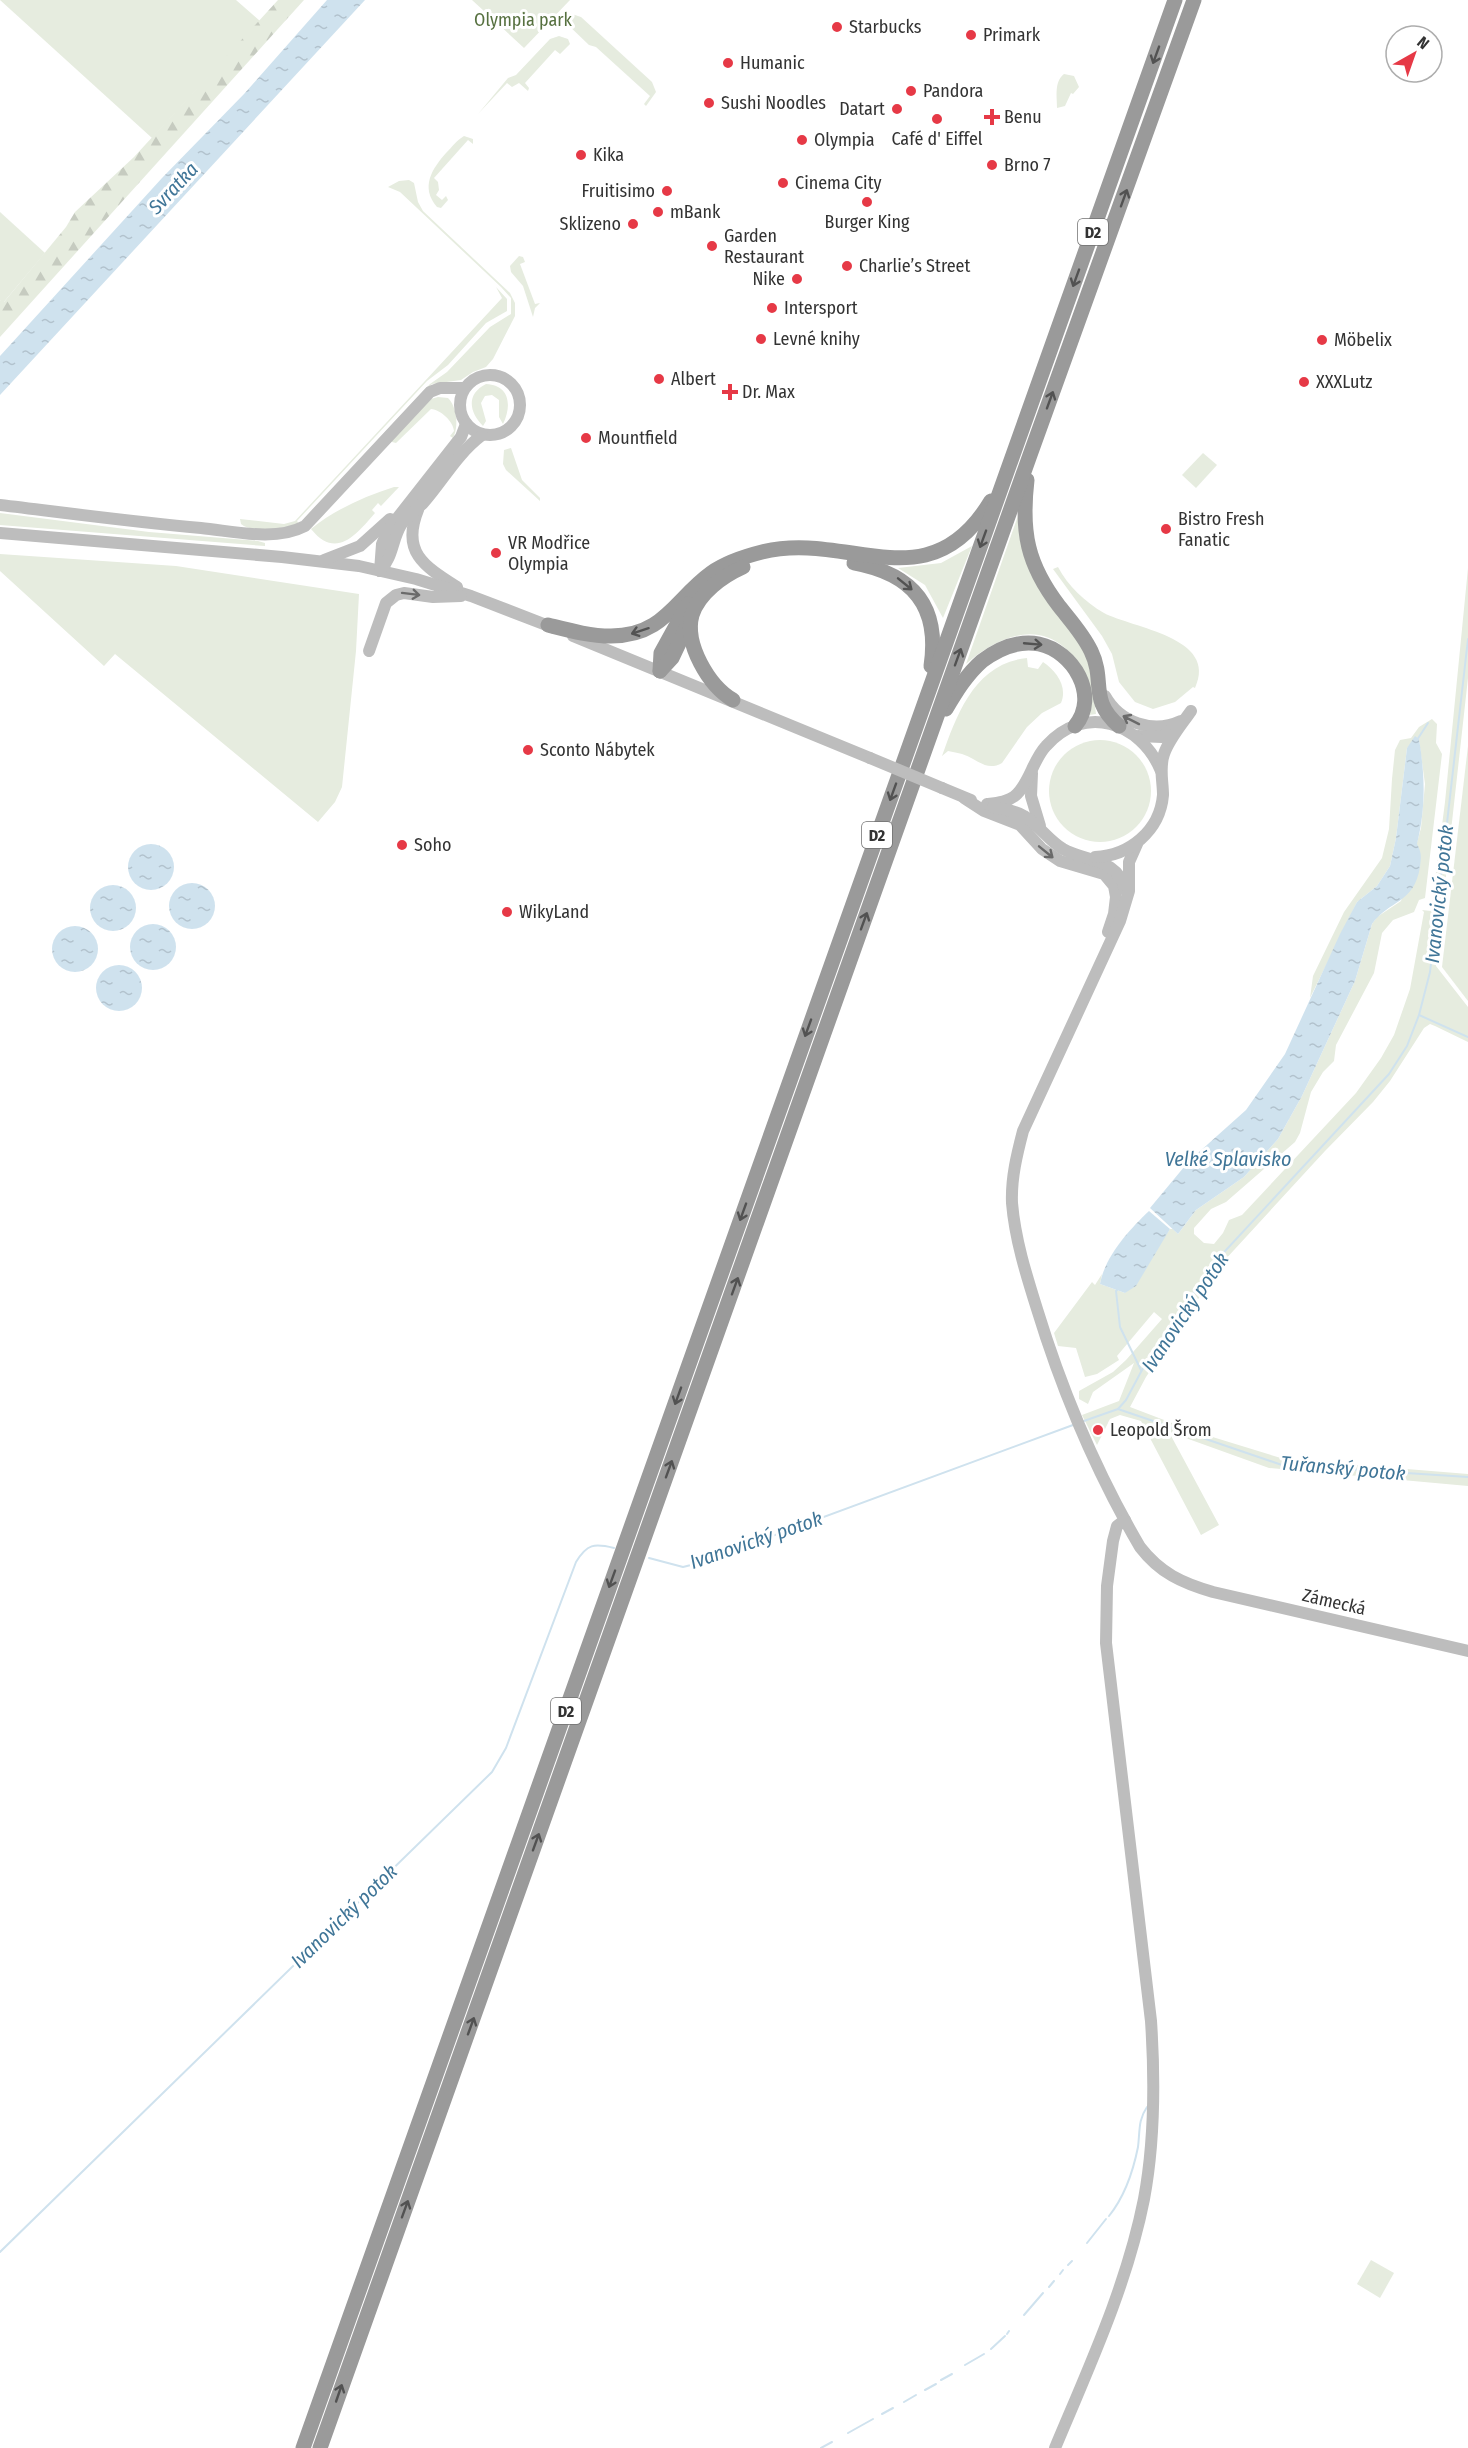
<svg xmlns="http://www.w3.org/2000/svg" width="1468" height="2448" viewBox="0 0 1468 2448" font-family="'Fira Sans Condensed',sans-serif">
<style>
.green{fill:#e6ecdf}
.forest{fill:url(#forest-firs)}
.water{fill:url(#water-ripples)}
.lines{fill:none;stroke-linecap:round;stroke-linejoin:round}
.stream{stroke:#cfe2ee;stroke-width:2}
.secondary{stroke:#bdbdbd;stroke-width:12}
.highway{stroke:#9a9a9a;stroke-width:15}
.secondary-bridge{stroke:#bdbdbd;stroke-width:12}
.oneway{stroke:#525252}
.oneway2{stroke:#6a6a6a}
.poi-dot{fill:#e63946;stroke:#fff;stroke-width:2}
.labels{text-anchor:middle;stroke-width:6;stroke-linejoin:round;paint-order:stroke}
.shield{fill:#fff;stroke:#707070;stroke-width:1.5}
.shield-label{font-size:16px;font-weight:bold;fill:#333}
.park-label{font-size:18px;fill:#56703f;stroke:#fff}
.poi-label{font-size:18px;fill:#333;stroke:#fff;text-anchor:start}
.street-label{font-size:18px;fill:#333;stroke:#fff}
.water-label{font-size:20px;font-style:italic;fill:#3f7597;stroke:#fff}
</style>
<defs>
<pattern id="forest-firs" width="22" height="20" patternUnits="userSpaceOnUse" patternTransform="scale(1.5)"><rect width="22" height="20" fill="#e6ecdf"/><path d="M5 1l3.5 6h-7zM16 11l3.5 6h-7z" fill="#c6cbc0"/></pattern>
<pattern id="water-ripples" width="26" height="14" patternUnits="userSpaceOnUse" patternTransform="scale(1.5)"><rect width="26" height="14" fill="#cfe2ee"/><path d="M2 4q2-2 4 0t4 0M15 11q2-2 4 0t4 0" fill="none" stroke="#b2c2cd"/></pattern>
</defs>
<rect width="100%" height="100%" fill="#fff"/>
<g class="green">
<polygon points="0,0 236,0 260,21 152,138"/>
<polygon points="472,0 570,0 524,48"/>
<polygon points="572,14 581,17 652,82 656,92 646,106 644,104 650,96 596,47 589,45 564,21 567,16"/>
<polygon points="559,36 568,39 570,44 560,54 555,50 525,83 529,88 528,91 519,83 512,87 507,83 478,114 508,78 516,75 550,39"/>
<path d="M 1064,74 L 1074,76 L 1079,87 L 1073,94 L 1071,93 L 1065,106 L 1057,108 C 1057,96 1054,82 1064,74 Z"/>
<path d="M 464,136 L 473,139 L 473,144 L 468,140 L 434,178 L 438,182 L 439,190 L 436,195 L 442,200 L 446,196 L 448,200 L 441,208 L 437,207 C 420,187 432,169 446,153 C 452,147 457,140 464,136 Z"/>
<polygon points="409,180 414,183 418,202 423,211 510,293 515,303 515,316 493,359 486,367 473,372 461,380 432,384 356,463 430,384 447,372 490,327 511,314 511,298 501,287 400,192 388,187 399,181"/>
<polygon points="0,212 45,253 3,303 0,300"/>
<polygon points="519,256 523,257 525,262 520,264 535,304 540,303 535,308 533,317 523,286 511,272 510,266"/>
<path d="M 496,287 L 507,299 L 507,311 L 486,323 L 448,365 L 427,381 L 297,521 L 300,525 C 286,527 252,534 241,524 L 240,519 L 284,524 L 295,521 L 502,298 Z"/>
<path d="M 486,384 C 510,385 512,406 503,424 L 499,417 L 499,400 L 492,395 L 485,396 L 481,403 L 486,421 L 483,426 C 469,412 466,394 486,384 Z"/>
<path d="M 438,397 L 448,398 C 457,407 459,427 453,438 L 450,436 L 454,431 C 453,421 441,410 431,409 L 396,443 L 392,442 L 392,439 L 431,399 Z"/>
<polygon points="511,448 522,480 540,498 540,501 506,470 503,464 504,450"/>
<polygon points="1203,453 1217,465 1196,488 1182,475"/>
<path d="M 394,487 L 399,487 L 381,506 L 378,503 L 372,510 L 375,513 C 356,535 336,560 311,529 C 334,510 365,496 394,487 Z"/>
<path d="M 1020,510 L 1020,537 L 1089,661 L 1096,714 L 1089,715 C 1087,701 1088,682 1083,669 C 1079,661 1072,654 1065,648 C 1033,620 993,640 966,664 Z"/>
<polygon points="0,513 149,532 258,541 265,543 265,546 0,525"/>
<polygon points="972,546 943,618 925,585 898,568 941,563"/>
<polygon points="0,554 176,566 359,594 356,651 342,787 335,802 318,822 115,654 104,666 0,571"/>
<path d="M 1058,567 C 1068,586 1085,602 1104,613 C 1132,628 1219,637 1195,688 L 1193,687 L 1175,702 L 1153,709 L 1135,702 L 1119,682 L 1112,654 L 1102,636 L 1053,569 Z"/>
<polygon points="1468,568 1468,678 1436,966 1468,1007 1468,1042 1435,1026 1430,1024 1424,1028 1390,1081 1373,1102 1325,1151 1223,1262 1146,1377 1130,1407 1193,1431 1284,1459 1468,1474 1468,1486 1269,1468 1169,1432 1219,1525 1201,1535 1141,1421 1120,1415 1110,1419 1097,1445 1082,1415 1119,1401 1134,1363 1093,1392 1088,1404 1079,1399 1079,1391 1113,1372 1126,1360 1162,1319 1154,1312 1117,1356 1119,1360 1097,1374 1085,1377 1076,1348 1058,1346 1054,1333 1092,1282 1095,1285 1102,1274 1100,1284 1125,1293 1170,1229 1173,1229 1178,1234 1196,1210 1244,1177 1278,1139 1302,1096 1355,981 1372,924 1377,917 1401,901 1421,828 1425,784 1419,740 1407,748 1396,838 1390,866 1377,886 1357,902 1310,998 1313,976 1344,912 1382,858 1389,829 1392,779 1395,750 1400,740 1411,738 1419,727 1432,719 1437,724 1436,743 1442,754 1425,898 1419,900 1414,912 1393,920 1382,933 1374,973 1336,1045 1334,1061 1323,1072 1311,1092 1300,1133 1295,1142 1226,1202 1211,1209 1194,1228 1194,1234 1204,1243 1214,1244 1223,1233 1229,1220 1242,1215 1356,1093 1381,1058 1394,1035 1410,989 1424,912 1422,910 1431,911 1445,802"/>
<path d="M 1027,658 L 1028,667 L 1038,669 L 1043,662 C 1056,671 1068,686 1061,703 L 1042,713 L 1027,727 L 1002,763 C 986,772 978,759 962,754 C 958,753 953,752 948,751 L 942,756 C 957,714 975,663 1027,658 Z"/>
<circle cx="1100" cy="791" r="51"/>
<polygon points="1468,746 1468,1001 1442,967"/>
<polygon points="1371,2260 1394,2273 1380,2298 1357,2284"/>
</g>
<polygon class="forest" points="278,0 304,0 0,337 0,300 4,302 66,227 75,212 134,157"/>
<g class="water">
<polygon points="327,0 365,0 0,395 0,356 162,178 244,94"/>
<path d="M 1415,736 L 1419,739 C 1425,775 1426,808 1417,844 C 1422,853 1421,857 1420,867 C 1414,904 1389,900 1372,924 L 1355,981 L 1302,1096 L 1278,1139 L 1244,1177 L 1196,1210 L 1178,1234 L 1150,1208 L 1189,1161 L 1246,1110 L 1285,1054 L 1340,934 L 1357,902 L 1377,886 L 1390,866 L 1396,838 L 1407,748 Z"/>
<circle cx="151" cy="867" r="23"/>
<circle cx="192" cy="906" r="23"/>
<circle cx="113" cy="908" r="23"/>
<circle cx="153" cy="947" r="23"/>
<circle cx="75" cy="949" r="23"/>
<circle cx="119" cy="988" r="23"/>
<path d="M 1149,1211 L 1170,1229 L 1136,1286 L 1125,1293 L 1100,1284 C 1105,1256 1129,1230 1149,1211 Z"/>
</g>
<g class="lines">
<g class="stream">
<polyline points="1417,740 1428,723"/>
<polyline points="1419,1015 1468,1037"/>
<polyline points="1119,1288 1116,1291 1120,1327 1141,1370"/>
<polyline points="1118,1409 1282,1465 1468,1477"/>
<polyline points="1081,1422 1118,1409 1126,1400 1142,1370 1214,1263 1389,1074 1407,1046 1419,1015 1430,972 1468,639"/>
<polyline points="649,1558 683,1567 699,1563 1073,1425"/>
<path d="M 1109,2216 C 1125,2196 1133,2172 1138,2147 C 1140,2131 1138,2120 1147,2107"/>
<polyline points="1087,2243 1106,2219"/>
<path d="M 0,2252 L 492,1772 L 506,1748 L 576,1562 C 587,1544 594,1543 614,1548"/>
<polyline points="1068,2265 1072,2261"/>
<polyline points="1060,2274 1063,2270"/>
<polyline points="1049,2287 1054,2281"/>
<polyline points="1024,2315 1043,2293"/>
<polyline points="1007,2334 1009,2331"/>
<polyline points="991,2349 1005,2336"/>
<polyline points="965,2365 984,2354"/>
<polyline points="941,2380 952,2374"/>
<polyline points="925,2390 936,2384"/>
<polyline points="904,2402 916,2395"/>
<polyline points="882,2414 893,2408"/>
<polyline points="848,2433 873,2419"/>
<polyline points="821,2448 832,2442"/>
</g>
<g class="secondary">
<circle cx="490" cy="405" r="30"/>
<path d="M 0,505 C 67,513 133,522 201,528 C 233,531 275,542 305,526 L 430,392 L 440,388 L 464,388"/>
<path d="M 418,510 C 401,552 424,566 457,587"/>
<polyline points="0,533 282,557 359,566 416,579 471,596 554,628"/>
<polyline points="324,560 360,546 390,519"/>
<polyline points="380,571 382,544 388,530 461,437 466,424"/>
<path d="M 380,571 C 393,557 392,540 401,525 C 407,516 417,510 424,502 C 444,479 457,454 482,435"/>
<polyline points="573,636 870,758"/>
<polyline points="369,651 386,603 396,595 404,593 433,597 461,596"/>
<path d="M 1105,696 C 1120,723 1153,734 1181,721"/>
<polyline points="1138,736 1162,737 1177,725"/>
<polyline points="1032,773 1031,796 1040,826"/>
<polyline points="942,788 971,800"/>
<polyline points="964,798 984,811 1020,825 1042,849 1060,861 1104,874 1114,886 1116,897 1114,914 1108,932"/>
<path d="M 987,804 C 997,803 1009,802 1017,794 C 1030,781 1033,760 1046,746 C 1084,703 1141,722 1161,771"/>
<path d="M 993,807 C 1004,810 1015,810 1024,816 C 1039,825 1048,840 1063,849 C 1086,862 1118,858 1125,890"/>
<path d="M 1137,844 L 1129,862 L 1129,891 L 1120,921 L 1023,1131 C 1017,1154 1011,1178 1012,1203 C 1015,1239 1026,1274 1037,1309 C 1063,1394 1095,1470 1140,1547 C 1160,1573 1182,1583 1213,1592 L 1468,1651"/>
<path d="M 1095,857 C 1129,856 1160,831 1163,795 C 1163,781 1159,768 1164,754 C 1169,739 1182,724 1191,711"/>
<path d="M 1055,2448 C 1089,2367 1127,2285 1144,2199 C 1155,2140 1155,2081 1151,2021 L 1106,1643 L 1107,1586 L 1113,1541 L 1117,1526 L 1125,1520"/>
</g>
<g class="highway">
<path d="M 1027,480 C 1021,532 1027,564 1059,606 C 1070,620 1083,634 1091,651 C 1106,682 1088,699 1119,726"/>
<path d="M 854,563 C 913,574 940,606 931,666"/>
<path d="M 548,625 C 568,630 589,636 611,636 C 664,636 675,599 711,573 C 725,563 746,556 762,552 C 849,530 928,605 991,501"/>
<polyline points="660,671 661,653 688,604"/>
<polyline points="660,671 672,658 690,620"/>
<path d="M 733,700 C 709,686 684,644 692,615 C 699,593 723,576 743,567"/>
<path d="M 946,709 C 956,692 967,674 982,661 C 998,649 1018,640 1039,644 C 1073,651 1100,696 1075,726"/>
<polyline points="303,2448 1175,0"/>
<polyline points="320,2448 1030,455 1194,0"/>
</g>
<polyline class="secondary-bridge" points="870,758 942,788"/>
</g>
<defs><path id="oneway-shaft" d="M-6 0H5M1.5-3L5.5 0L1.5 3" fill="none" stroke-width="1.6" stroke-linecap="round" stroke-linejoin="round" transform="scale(1.5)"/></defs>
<g class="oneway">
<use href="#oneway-shaft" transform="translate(1156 55) rotate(110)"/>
<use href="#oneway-shaft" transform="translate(1124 198) rotate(-70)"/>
<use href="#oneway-shaft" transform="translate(1076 278) rotate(110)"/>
<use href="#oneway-shaft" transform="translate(1050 400) rotate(-70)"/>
<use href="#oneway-shaft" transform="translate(983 539) rotate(110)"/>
<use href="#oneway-shaft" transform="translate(905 584) rotate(39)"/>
<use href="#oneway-shaft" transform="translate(640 631) rotate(162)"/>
<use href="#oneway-shaft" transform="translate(1033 644) rotate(5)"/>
<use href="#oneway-shaft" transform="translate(958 657) rotate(-70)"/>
<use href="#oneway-shaft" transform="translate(893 792) rotate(110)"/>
<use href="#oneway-shaft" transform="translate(864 921) rotate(-70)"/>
<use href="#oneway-shaft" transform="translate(808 1028) rotate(110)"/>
<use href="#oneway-shaft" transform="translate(743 1212) rotate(110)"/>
<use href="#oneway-shaft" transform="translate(735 1286) rotate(-70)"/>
<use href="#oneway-shaft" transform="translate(678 1396) rotate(110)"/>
<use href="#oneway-shaft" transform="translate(669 1469) rotate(-70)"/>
<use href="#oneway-shaft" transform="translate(612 1579) rotate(110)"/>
<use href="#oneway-shaft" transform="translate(536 1842) rotate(-70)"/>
<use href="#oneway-shaft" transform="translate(471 2026) rotate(-70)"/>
<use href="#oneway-shaft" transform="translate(405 2209) rotate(-70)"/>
<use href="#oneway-shaft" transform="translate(339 2393) rotate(-71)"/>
</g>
<g class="oneway2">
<use href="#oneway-shaft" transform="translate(411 594) rotate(7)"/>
<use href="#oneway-shaft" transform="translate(1131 720) rotate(-153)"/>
<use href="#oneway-shaft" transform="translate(1046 852) rotate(39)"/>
</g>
<g class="poi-dot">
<circle cx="837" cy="27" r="6"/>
<circle cx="971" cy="35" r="6"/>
<circle cx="728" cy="63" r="6"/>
<circle cx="911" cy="91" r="6"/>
<circle cx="709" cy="103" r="6"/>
<circle cx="897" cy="109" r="6"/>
<path d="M989 108h6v6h6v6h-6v6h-6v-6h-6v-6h6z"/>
<circle cx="937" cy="119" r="6"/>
<circle cx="802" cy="140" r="6"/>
<circle cx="581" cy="155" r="6"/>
<circle cx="992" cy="165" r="6"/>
<circle cx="783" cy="183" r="6"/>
<circle cx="667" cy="191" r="6"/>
<circle cx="867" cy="202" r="6"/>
<circle cx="658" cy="212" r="6"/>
<circle cx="633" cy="224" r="6"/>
<circle cx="712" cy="246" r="6"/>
<circle cx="847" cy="266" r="6"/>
<circle cx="797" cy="279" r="6"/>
<circle cx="772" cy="308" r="6"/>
<circle cx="761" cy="339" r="6"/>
<circle cx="1322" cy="340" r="6"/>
<circle cx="659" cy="379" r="6"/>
<circle cx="1304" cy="382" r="6"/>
<path d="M727 383h6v6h6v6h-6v6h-6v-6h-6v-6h6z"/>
<circle cx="586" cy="438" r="6"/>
<circle cx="1166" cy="529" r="6"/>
<circle cx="496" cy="553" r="6"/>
<circle cx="528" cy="750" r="6"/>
<circle cx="402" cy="845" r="6"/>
<circle cx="507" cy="912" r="6"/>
<circle cx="1098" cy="1430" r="6"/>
</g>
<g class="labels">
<g class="shield">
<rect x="1078" y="219" width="30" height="26" rx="4.5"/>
<rect x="862" y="822" width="30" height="26" rx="4.5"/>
<rect x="551" y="1698" width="30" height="26" rx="4.5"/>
</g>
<g class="shield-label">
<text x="1093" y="238">D2</text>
<text x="877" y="841">D2</text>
<text x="566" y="1717">D2</text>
</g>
<g class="park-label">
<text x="523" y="26">Olympia park</text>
</g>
<g class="poi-label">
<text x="849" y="33">Starbucks</text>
<text x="983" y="41">Primark</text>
<text x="740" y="69">Humanic</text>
<text x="923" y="97">Pandora</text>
<text x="721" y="109">Sushi Noodles</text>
<text x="885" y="115" text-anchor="end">Datart</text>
<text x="1004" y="123">Benu</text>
<text x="937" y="145" text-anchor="middle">Café d' Eiffel</text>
<text x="814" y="146">Olympia</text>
<text x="593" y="161">Kika</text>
<text x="1004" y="171">Brno 7</text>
<text x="795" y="189">Cinema City</text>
<text x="655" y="197" text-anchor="end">Fruitisimo</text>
<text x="670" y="218">mBank</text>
<text x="867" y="228" text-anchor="middle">Burger King</text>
<text x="621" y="230" text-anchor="end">Sklizeno</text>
<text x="724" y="242">Garden<tspan x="724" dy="21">Restaurant</tspan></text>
<text x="859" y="272">Charlie’s Street</text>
<text x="785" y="285" text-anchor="end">Nike</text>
<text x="784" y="314">Intersport</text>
<text x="773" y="345">Levné knihy</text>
<text x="1334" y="346">Möbelix</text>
<text x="671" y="385">Albert</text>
<text x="1316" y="388">XXXLutz</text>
<text x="742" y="398">Dr. Max</text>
<text x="598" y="444">Mountfield</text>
<text x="1178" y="525">Bistro Fresh<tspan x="1178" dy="21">Fanatic</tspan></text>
<text x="508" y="549">VR Modřice<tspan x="508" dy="21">Olympia</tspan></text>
<text x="540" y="756">Sconto Nábytek</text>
<text x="414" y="851">Soho</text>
<text x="519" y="918">WikyLand</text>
<text x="1110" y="1436">Leopold Šrom</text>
</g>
<g class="street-label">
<text transform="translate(1334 1602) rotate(13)" y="6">Zámecká</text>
</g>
<g class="water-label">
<text transform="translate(173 188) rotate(-47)" y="7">Svratka</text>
<text transform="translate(1439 894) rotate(-84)" y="7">Ivanovický potok</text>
<text x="1228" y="1166">Velké Splavisko</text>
<text transform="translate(1185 1312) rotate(-56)" y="7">Ivanovický potok</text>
<text transform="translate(1343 1468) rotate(5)" y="7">Tuřanský potok</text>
<text transform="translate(756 1540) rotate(-19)" y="7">Ivanovický potok</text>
<text transform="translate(344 1916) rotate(-44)" y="7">Ivanovický potok</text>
</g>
</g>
<g transform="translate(1414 54) rotate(40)"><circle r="28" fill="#ffffff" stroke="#adadad" stroke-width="1.5"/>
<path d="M0-4.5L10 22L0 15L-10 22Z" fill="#e63946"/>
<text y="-9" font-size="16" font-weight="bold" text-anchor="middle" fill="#333333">N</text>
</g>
</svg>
